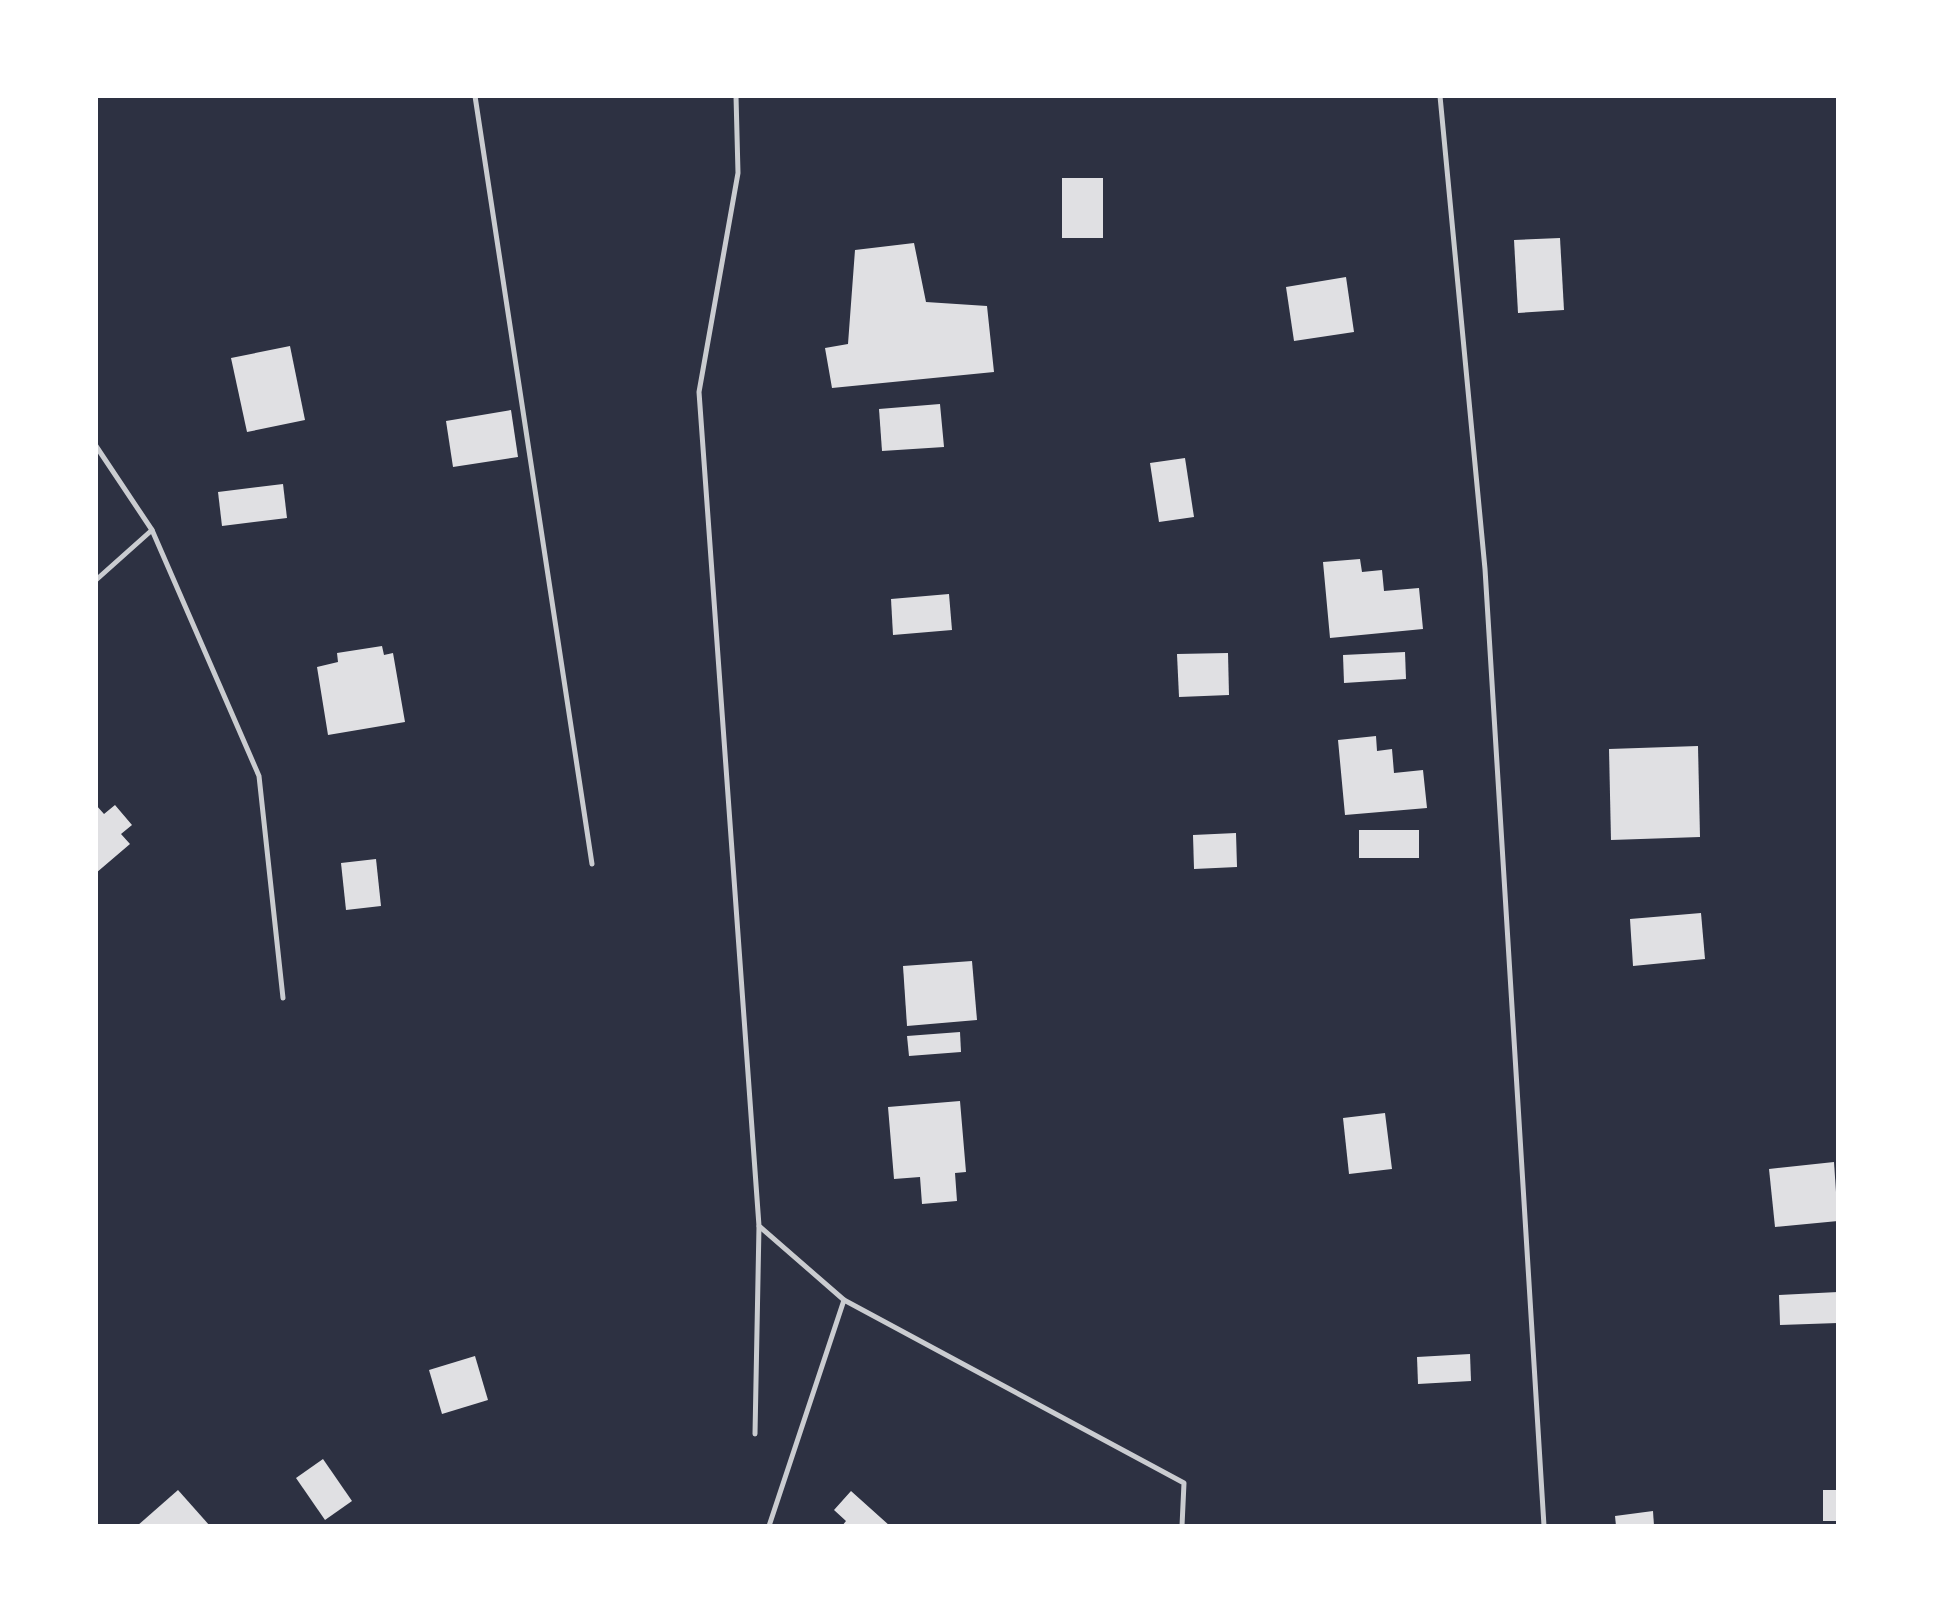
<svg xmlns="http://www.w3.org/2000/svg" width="1934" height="1622" viewBox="0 0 1934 1622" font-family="'Source Serif 4',serif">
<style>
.building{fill:#e0e0e3}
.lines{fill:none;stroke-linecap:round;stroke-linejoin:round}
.service{stroke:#caccd0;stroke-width:5}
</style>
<rect width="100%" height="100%" fill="#2d3142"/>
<g class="building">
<rect x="1062" y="178" width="41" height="60"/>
<polygon points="1560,238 1564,310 1518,313 1514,240"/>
<polygon points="914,243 926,302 987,306 994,372 832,388 825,348 848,344 855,250"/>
<polygon points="1346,277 1354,332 1294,341 1286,287"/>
<polygon points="290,346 305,420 247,432 231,358"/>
<polygon points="940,404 944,447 882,451 879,409"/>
<polygon points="511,410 518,457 453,467 446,421"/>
<polygon points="1185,458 1194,517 1159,522 1150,463"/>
<polygon points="283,484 287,518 222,526 218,492"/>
<polygon points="1360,559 1362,572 1382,570 1384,591 1419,588 1423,629 1330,638 1323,562"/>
<polygon points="949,594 952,630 893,635 891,599"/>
<polygon points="382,646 384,655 393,653 405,722 328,735 317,667 338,662 337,653"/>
<polygon points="1405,652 1406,679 1344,683 1343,655"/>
<polygon points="1228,653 1229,695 1179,697 1177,654"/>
<polygon points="1376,736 1377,751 1392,749 1394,773 1423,770 1427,808 1345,815 1338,740"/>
<polygon points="1698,746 1700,837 1611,840 1609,749"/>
<polygon points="96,805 104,814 115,805 132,825 121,834 130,844 96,873"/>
<rect x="1359" y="830" width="60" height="28"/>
<polygon points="1236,833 1237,867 1194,869 1193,835"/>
<polygon points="376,859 381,906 346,910 341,863"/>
<polygon points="1701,913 1705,959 1633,966 1630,919"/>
<polygon points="972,961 977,1020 907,1026 903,966"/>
<polygon points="960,1032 961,1052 909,1056 907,1036"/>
<polygon points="960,1101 966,1172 955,1173 957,1201 922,1204 920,1177 894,1179 888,1107"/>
<polygon points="1385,1113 1392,1169 1349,1174 1343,1118"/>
<polygon points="1834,1162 1838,1221 1775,1227 1769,1169"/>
<polygon points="1838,1292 1838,1323 1780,1325 1779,1295"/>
<polygon points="1470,1354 1471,1381 1418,1384 1417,1357"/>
<polygon points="475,1356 488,1400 442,1414 429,1370"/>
<polygon points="323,1459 352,1501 325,1520 296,1478"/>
<polygon points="178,1490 210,1526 137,1526"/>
<rect x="1823" y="1490" width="15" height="31"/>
<polygon points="851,1491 890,1526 842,1526 846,1521 834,1510"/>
<polygon points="1653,1511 1654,1526 1616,1526 1615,1516"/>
</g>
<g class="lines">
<g class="service">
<polyline points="475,96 592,864"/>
<polyline points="736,96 738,173 699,392 759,1226 844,1300"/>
<polyline points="1440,96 1485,569 1544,1526"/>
<polyline points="96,446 152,530 259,776 283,998"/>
<polyline points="96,580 152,530"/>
<polyline points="755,1434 759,1226"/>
<polyline points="769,1526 844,1300 1184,1483 1182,1526"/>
</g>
</g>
<rect width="1934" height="1622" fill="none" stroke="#ffffff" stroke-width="196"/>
</svg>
